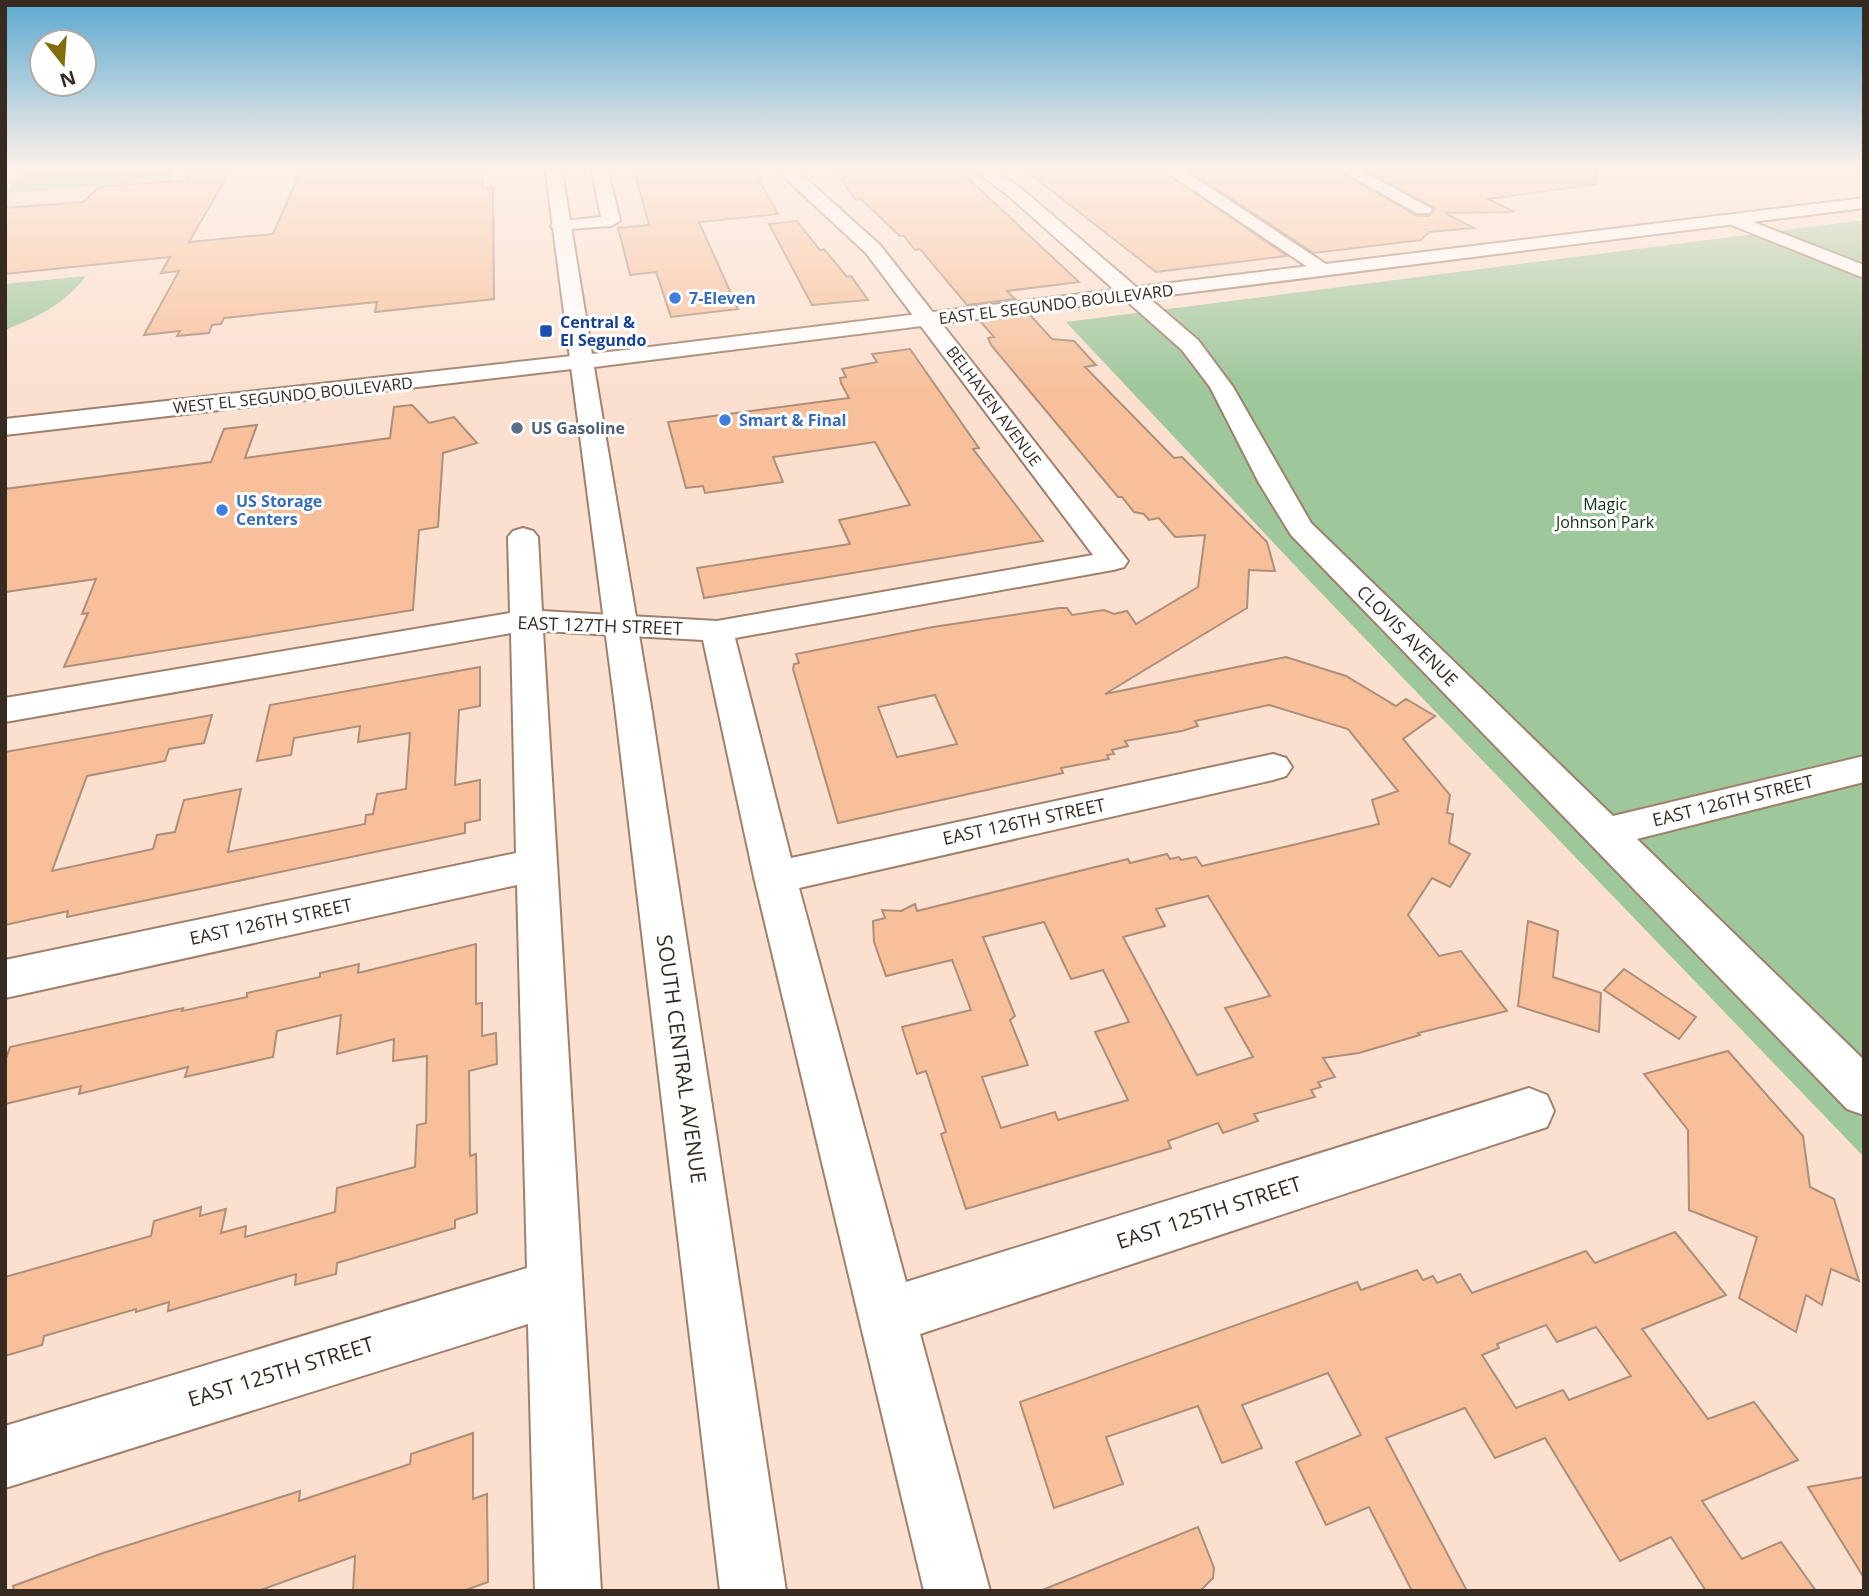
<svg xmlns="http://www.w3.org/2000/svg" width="1869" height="1596" viewBox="0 0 1869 1596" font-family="'Open Sans',sans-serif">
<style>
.green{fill:#9ec79b}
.building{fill:#f7c09b;stroke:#ac8e79;stroke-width:2;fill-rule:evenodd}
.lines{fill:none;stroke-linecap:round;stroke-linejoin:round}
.minor-casing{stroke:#9e806c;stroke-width:4}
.secondary-casing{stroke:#9e806c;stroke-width:4}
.primary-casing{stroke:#9e806c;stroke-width:4}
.minor{fill:#fff;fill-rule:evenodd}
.secondary{fill:#fff;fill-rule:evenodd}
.primary{fill:#fff;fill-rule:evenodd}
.shop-dot{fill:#3f7fe0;stroke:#fff;stroke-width:2.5}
.transit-dot{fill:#1a4fb4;stroke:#fff;stroke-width:2.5}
.service-dot{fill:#5c6f8a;stroke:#fff;stroke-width:2.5}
.labels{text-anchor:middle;stroke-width:6;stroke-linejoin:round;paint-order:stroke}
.far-shop-label{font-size:16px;font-weight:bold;fill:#366cbe;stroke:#fff;text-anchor:start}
.far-street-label{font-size:16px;fill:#362a21;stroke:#fff}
.far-transit-label{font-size:16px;font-weight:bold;fill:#164399;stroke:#fff;text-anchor:start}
.far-service-label{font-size:16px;font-weight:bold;fill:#4e5e75;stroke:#fff;text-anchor:start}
.far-park-label{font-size:16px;fill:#0c330b;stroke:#fff}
.street-label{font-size:18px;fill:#362a21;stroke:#fff}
.near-street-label{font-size:21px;fill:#362a21;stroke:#fff}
</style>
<rect width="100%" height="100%" fill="#fbe0cf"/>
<g class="green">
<polygon points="29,166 178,166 169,180 5,193"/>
<polygon points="1864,220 1864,1157 1301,572 1066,322"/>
<path d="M 86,276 C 64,305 37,317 5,330 L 5,284 Z"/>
</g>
<g class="building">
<polygon points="197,166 233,166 189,242 273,234 303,166 483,166 482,188 493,187 494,299 375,312 377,302 224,318 221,324 212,325 209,333 177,336 180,331 144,335 179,271 161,273 170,257 5,274 5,208 83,202 99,187 186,180"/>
<polygon points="751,166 778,214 699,222 738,309 671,317 656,272 630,275 621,239 618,228 649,225 635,173"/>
<polygon points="831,166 955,166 1079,282 1007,291 1015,299 967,305 920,249 915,250 904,236 900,236 861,199 856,200"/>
<polygon points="1020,166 1156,166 1287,256 1156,272"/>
<polygon points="1182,166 1330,166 1417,216 1429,216 1435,208 1358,166 1595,166 1596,184 1488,199 1515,212 1445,213 1474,228 1429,232 1421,240 1314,253"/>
<polygon points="797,221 820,250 824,249 847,277 851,276 868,300 812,305 769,224"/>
<path d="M 1030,315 L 1052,339 L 1074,341 L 1096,365 L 1085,367 L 1174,458 L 1182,457 L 1267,542 L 1275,571 L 1249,570 L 1247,608 L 1105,694 L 1286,657 L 1346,676 L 1396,706 L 1406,699 L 1435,716 L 1403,739 L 1450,795 L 1447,813 L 1453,814 L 1449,843 L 1470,854 L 1450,887 L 1432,878 L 1408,915 L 1439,956 L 1461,951 L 1507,1011 L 1418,1033 L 1420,1035 L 1359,1053 L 1323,1058 L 1335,1077 L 1318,1082 L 1321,1087 L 1311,1090 L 1315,1097 L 1254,1114 L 1258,1121 L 1223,1133 L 1218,1123 L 1168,1141 L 1171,1148 L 966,1209 L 941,1134 L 946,1132 L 926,1071 L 917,1074 L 902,1027 L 971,1010 L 952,960 L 886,976 L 874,942 L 873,921 L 885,918 L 882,910 L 901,911 L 915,904 L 917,911 L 1128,859 L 1130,863 L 1167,854 L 1170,859 L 1179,857 L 1181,860 L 1196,857 L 1202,866 L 1293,845 L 1379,824 L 1372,800 L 1398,791 L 1348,729 L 1269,705 L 1195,721 L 1198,726 L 1182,731 L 1125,741 L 1128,746 L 1112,750 L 1114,754 L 1107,755 L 1109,759 L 1061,768 L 1063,773 L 838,823 L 793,669 L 794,664 L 799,663 L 796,654 L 933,627 L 1059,608 L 1067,608 L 1072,615 L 1104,610 L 1114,614 L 1127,611 L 1136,624 L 1198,587 L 1205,535 L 1175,537 L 1159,518 L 1149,520 L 1144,514 L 1134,512 L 1122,497 L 1118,497 L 991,345 L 988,338 L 994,337 L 980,321 ZM 935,695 L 957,744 L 897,757 L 878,707 ZM 1208,896 L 1270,996 L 1225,1008 L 1253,1057 L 1197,1075 L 1123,937 L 1165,926 L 1156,909 ZM 1044,922 L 1071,979 L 1103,970 L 1129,1022 L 1095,1032 L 1128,1100 L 1058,1120 L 1055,1112 L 1001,1128 L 982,1077 L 1028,1065 L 1010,1020 L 1015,1016 L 983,937 Z"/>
<polygon points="910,349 979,448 973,449 1043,541 704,598 697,568 850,544 839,520 910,505 875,442 773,457 783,482 705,493 703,486 686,488 668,422 849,398 841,383 840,378 846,377 842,369 877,362 872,354"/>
<polygon points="412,405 429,423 454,417 477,443 443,453 438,527 419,530 413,610 64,667 88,613 82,614 96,579 5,592 5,489 211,462 224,429 257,425 245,458 390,438 394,407"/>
<polygon points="480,667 480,706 459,710 455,785 480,780 480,820 465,823 465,833 67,917 68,911 5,925 5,752 212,715 204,743 169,749 165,761 87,776 52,871 153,849 157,835 175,832 184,800 241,789 228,852 365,824 366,815 373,814 377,794 406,789 410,733 358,742 360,726 294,738 291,755 257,761 270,705"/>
<polygon points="1528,921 1558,931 1553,977 1601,993 1599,1032 1518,1006"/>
<polygon points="476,944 476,1004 482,1003 482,1036 496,1033 497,1064 469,1071 470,1156 476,1154 477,1213 455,1220 455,1228 337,1263 336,1274 295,1285 296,1274 168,1311 169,1302 136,1312 136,1309 44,1336 42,1345 5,1356 5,1277 151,1236 154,1221 201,1207 200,1216 226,1209 221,1233 246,1226 245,1237 335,1212 337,1188 415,1167 417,1125 426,1123 427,1056 393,1061 394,1039 337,1054 341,1015 277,1031 273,1057 185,1077 188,1067 79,1094 81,1086 5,1104 5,1062 10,1047 183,1008 182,1011 247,997 247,993 320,977 320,973 359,964 358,973"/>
<polygon points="1624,969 1696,1017 1679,1039 1604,990"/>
<polygon points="1728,1051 1803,1136 1810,1187 1834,1199 1859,1281 1831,1269 1822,1305 1806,1295 1796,1332 1739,1298 1757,1237 1689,1210 1688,1130 1644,1074"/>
<path d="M 1675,1232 L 1726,1295 L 1642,1329 L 1708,1419 L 1754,1402 L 1798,1460 L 1702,1501 L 1742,1559 L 1781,1542 L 1816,1591 L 1706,1591 L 1671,1537 L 1620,1561 L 1545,1438 L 1495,1458 L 1465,1408 L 1386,1438 L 1467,1591 L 1412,1591 L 1369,1507 L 1326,1525 L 1296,1462 L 1361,1435 L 1328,1373 L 1242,1405 L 1262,1448 L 1222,1463 L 1198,1406 L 1106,1437 L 1123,1484 L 1054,1508 L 1020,1402 L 1357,1282 L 1361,1290 L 1417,1270 L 1423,1280 L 1433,1276 L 1437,1283 L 1460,1274 L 1472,1293 L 1586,1251 L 1595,1263 ZM 1546,1325 L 1557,1342 L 1596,1327 L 1631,1376 L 1569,1400 L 1563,1390 L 1516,1408 L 1482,1355 L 1499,1348 L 1497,1344 Z"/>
<polygon points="473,1433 473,1499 487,1494 488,1582 463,1591 353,1591 355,1556 258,1591 14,1591 13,1586 103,1553 300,1491 299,1501 410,1464 411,1454"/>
<polygon points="1864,1477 1864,1578 1808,1487"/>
<polygon points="1198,1527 1214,1568 1213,1578 1200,1591 1040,1591"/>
</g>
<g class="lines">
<defs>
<g id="minor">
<polygon points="591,166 607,166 620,221 611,226 554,230 551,226 554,222 601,217"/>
<polygon points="776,166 792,166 880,245 1128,561 1124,567 1113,570 735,638 791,858 1273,754 1286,758 1292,767 1286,776 1273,780 799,888 906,1282 1529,1088 1547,1095 1554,1111 1547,1127 920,1334 990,1591 924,1591 754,877 703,640 543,631 601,1591 535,1591 528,1324 5,1488 5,1426 527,1268 517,885 5,998 5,960 516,853 511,633 5,722 5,698 510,613 508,537 513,531 523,528 533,531 538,537 542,611 717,621 1093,555 866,253 784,177"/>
<polygon points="969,166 988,166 1023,190 1198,340 1233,387 1311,523 1613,816 1864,756 1864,782 1637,839 1864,1060 1864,1115 1847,1109 1291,535 1259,483 1210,387 1182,350 1011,198"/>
<polygon points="1158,166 1177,166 1335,270 1332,274 1318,274"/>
<polygon points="1332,166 1352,166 1432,209 1429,213 1417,213"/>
<polygon points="1735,215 1864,265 1864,278 1729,224 1726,220 1729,216"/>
</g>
<polygon id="secondary" points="581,355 592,362 589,367 5,435 5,419"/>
<polygon id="primary" points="545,166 561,166 592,354 1864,198 1864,208 594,367 651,706 786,1591 720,1591 615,706"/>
</defs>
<use href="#minor" class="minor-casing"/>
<use href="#secondary" class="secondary-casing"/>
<use href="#primary" class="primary-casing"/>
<use href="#minor" class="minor"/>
<use href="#secondary" class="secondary"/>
<use href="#primary" class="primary"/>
</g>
<linearGradient id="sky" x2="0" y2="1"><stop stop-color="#5ba9d1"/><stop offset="0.43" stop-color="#fdf1e9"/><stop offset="1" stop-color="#fdf1e9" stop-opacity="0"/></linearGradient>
<rect width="1869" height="389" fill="url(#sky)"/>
<g class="shop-dot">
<circle cx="675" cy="298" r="7"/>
<circle cx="725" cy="420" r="7"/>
<circle cx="222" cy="510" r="7"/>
</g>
<rect class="transit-dot" x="539" y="324" width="14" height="14" rx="3.5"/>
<circle class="service-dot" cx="517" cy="428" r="7"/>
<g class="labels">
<g class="far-shop-label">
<text x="689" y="304">7-Eleven</text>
<text x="739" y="426">Smart &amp; Final</text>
<text x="236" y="507">US Storage<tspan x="236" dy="18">Centers</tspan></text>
</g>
<g class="far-street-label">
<text transform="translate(1056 304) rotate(-7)" y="6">EAST EL SEGUNDO BOULEVARD</text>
<text transform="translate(293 395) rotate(-6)" y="6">WEST EL SEGUNDO BOULEVARD</text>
<text transform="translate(994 406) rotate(53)" y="6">BELHAVEN AVENUE</text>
</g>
<g class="far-transit-label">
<text x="560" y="328">Central &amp;<tspan x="560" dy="18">El Segundo</tspan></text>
</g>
<g class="far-service-label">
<text x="531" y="434">US Gasoline</text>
</g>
<g class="far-park-label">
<text x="1605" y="510">Magic<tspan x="1605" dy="18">Johnson Park</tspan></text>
</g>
<g class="street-label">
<text transform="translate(600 626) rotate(2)" y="6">EAST 127TH STREET</text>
<text transform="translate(1407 636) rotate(45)" y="6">CLOVIS AVENUE</text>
<text transform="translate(1733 801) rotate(-14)" y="6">EAST 126TH STREET</text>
<text transform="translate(1024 822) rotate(-12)" y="6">EAST 126TH STREET</text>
<text transform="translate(271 922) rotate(-12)" y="6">EAST 126TH STREET</text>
</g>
<g class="near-street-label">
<text transform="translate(681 1059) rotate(82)" y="7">SOUTH CENTRAL AVENUE</text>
<text transform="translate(1209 1213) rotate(-18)" y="7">EAST 125TH STREET</text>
<text transform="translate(281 1372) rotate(-17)" y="7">EAST 125TH STREET</text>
</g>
</g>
<rect width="1869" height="1596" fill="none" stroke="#362a21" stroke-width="14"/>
<g transform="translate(63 63) rotate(163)"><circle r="33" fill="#ffffff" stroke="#afaaa6" stroke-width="2"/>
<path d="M0-5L12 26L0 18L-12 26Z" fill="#826e0b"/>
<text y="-10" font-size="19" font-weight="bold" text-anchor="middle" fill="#362a21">N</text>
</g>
</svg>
